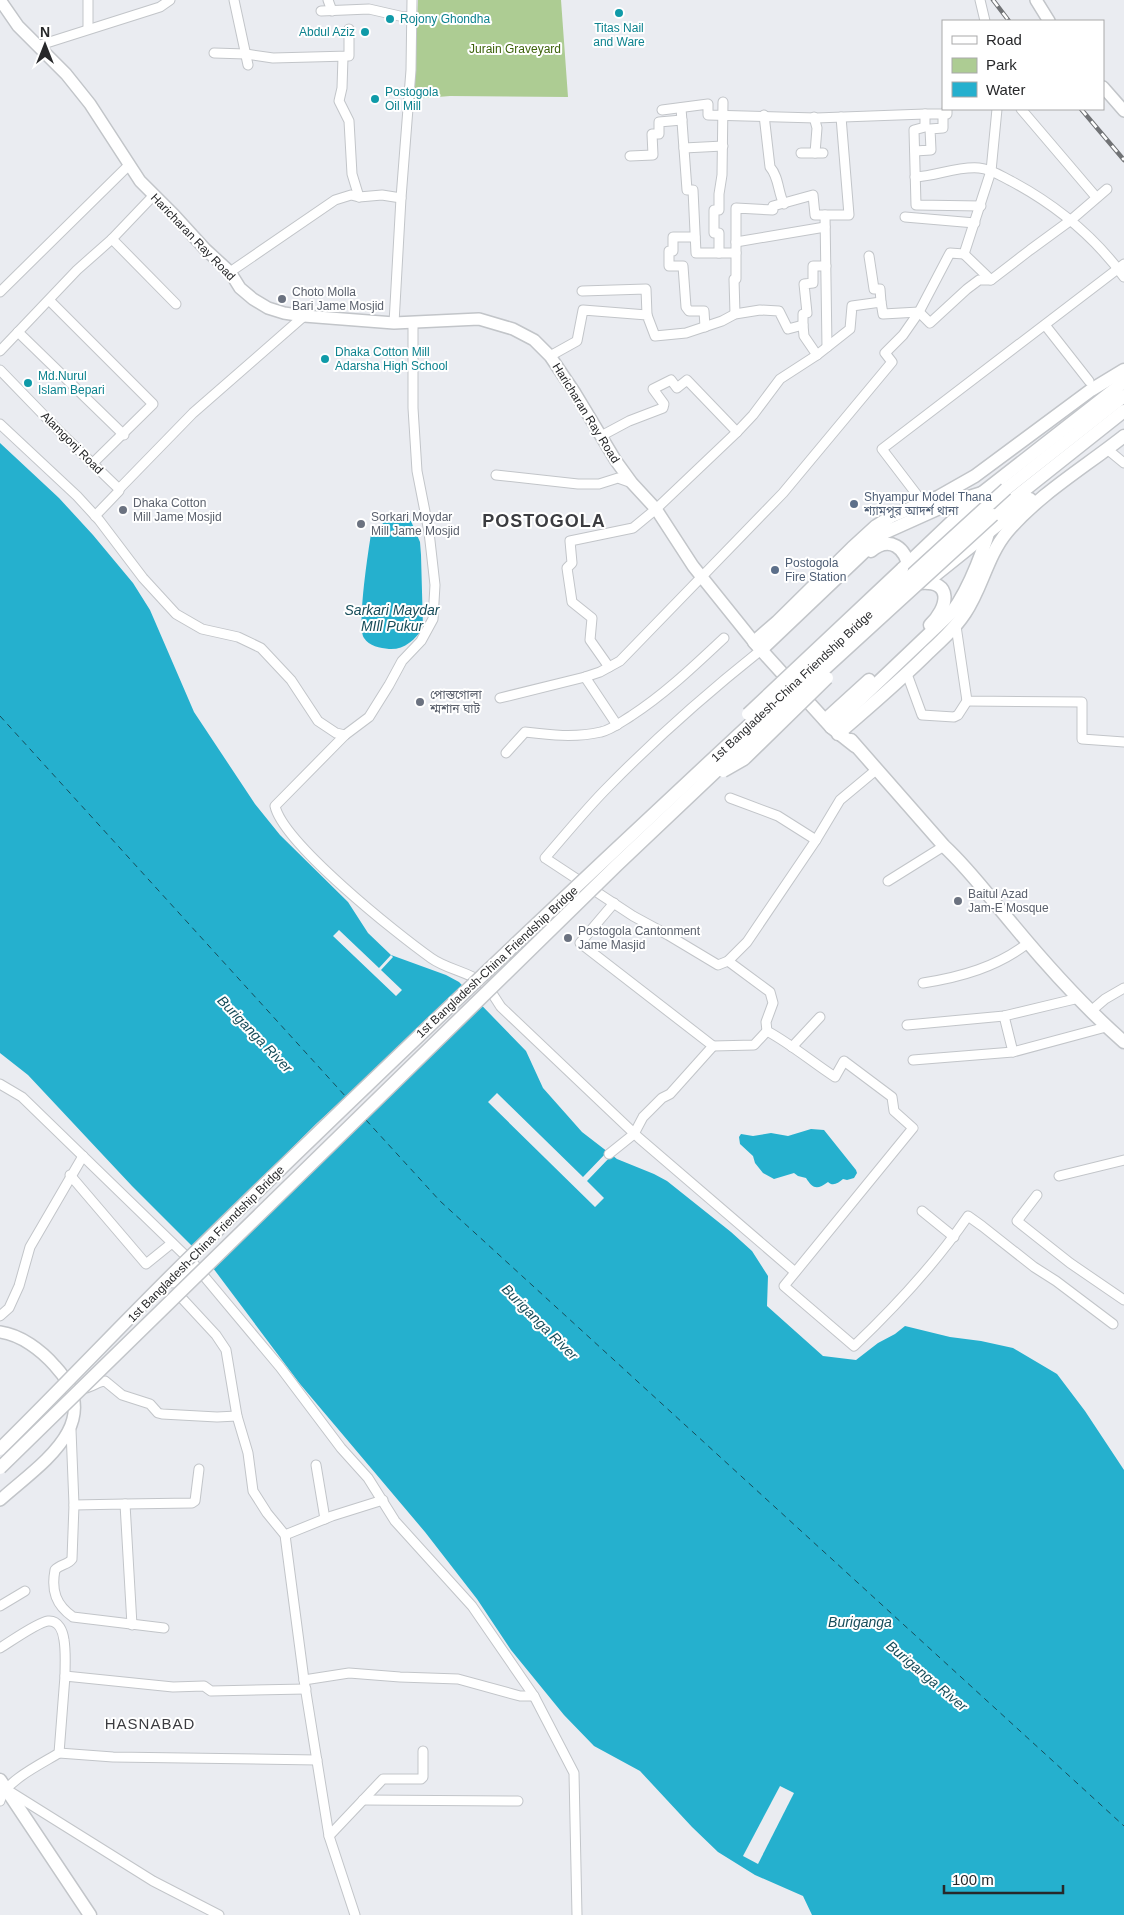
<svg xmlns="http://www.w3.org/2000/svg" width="1124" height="1915" viewBox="0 0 1124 1915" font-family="Helvetica,'Noto Sans Bengali',sans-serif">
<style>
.green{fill:#adcc93}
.water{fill:#25b0ce}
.pier{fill:#eaecf1}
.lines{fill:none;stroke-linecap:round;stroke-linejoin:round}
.ferry{stroke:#174d5a;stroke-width:1;stroke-dasharray:6 5;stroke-linecap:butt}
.minor-casing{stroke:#c2c5c9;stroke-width:11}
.major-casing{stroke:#c2c5c9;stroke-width:14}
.highway-casing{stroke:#c2c5c9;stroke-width:15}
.minor{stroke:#fff;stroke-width:9}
.major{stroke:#fff;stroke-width:11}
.highway{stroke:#fff;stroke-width:12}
.rail-casing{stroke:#717376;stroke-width:4.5}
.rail{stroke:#fff;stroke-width:2.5;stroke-dasharray:8;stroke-linecap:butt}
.highway-bridge-casing{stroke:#c2c5c9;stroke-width:15;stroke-linecap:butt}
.highway-bridge{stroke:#fff;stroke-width:12}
.culture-dot{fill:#0f9aa8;stroke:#fff;stroke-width:2}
.worship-dot{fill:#6b7280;stroke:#fff;stroke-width:2}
.service-dot{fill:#5c6f8a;stroke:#fff;stroke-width:2}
.labels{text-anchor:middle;stroke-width:4;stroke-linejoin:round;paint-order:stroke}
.culture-label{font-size:12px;fill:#0d838f;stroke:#fff;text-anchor:start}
.park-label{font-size:12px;fill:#3d630b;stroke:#fff}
.street-label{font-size:12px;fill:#27282a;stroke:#fff}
.worship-label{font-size:12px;fill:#5b616d;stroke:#fff;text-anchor:start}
.service-label{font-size:12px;fill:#4e5e75;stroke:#fff;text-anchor:start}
.water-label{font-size:14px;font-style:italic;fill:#174d5a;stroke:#fff}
.quarter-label{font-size:15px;letter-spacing:1px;fill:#3b3c40;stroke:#fff}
.district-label{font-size:18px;font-weight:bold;letter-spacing:1px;fill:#3b3c40;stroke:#fff}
</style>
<rect width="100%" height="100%" fill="#eaecf1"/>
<polygon class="green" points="418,0 561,0 568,97 450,96 413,99"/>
<g class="water">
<polygon points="0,443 59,498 93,535 133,583 150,610 194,712 255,804 280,835 348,902 368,933 391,955 446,975 459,982 526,1051 543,1088 582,1132 617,1159 654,1174 667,1181 731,1232 752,1251 768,1276 767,1306 823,1356 856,1360 878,1343 895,1334 905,1326 950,1337 981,1341 1013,1348 1057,1374 1085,1411 1124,1470 1124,1915 812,1915 803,1896 755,1875 718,1852 692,1827 640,1771 594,1746 564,1715 511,1650 477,1599 425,1532 300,1384 210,1264 132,1186 28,1075 0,1053"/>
<path d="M 396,518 L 411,521 L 420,542 L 421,555 L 423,628 C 415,640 404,650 389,649 C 380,648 369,646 364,638 C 357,625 368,553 371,534 L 376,534 C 378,524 387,520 396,518 Z"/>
<path d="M 811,1129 L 824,1130 L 856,1170 L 857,1173 L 854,1178 L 847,1180 L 843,1179 C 838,1183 833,1187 828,1182 C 817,1190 813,1189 806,1178 L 798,1176 L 794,1173 L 774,1179 L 763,1173 L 755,1163 L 753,1156 L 740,1144 L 739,1137 L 741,1134 L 753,1136 L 771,1133 L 788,1136 Z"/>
</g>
<g class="pier">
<polygon points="339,930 379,968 391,955 393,957 381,970 402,990 396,996 333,936"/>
<polygon points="466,986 479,1000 205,1263 191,1249 316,1124"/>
<polygon points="497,1093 583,1177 607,1152 611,1156 587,1181 604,1198 595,1207 488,1102"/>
<polygon points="780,1786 794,1793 758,1864 743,1856"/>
</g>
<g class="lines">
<g class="ferry">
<polyline points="0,716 347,1098"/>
<polyline points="366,1120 440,1201 1124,1826"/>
</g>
<defs>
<g id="minor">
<polyline points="234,0 248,65"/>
<polyline points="328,0 332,11"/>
<polyline points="980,0 985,21"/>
<polyline points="321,11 369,9 404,17 412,16"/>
<polyline points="88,29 88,0"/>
<polyline points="37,46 160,7 170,0"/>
<polyline points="214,53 246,54 273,58 349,56 349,29"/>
<polyline points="343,57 342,88 339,101 349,121 352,174 359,197"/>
<polyline points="681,108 687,190 693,190 696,253 736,253 736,208 773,210 773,206 813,195 815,215 849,215 841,117"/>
<polyline points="947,109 947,114 925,114 925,127 914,130 916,205 981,206"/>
<polyline points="1021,109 1096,197"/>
<polyline points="662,110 708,104 708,115 816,118 925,114"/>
<path d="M 764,115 L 770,167 C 779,177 778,193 784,204"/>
<polyline points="814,117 817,128 815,153"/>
<polyline points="684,148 723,146"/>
<polyline points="915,151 931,150 930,129 943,128 943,114"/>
<polyline points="801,153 823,153"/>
<polyline points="630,156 653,155 652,134 659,134 659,122 682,120"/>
<path d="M 915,177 C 937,176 957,166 979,168 C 991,169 1001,176 1011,181 C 1056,205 1094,236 1124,277"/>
<polyline points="825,215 827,347"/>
<polyline points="905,217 975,223"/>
<polyline points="695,237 673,237 673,251 669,251 669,266 683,266 686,307 689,311 704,311 705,327"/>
<polyline points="112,239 176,304"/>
<polyline points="736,242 825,227"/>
<polyline points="719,253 719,233 714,233 714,210 719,210 719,194 722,175 723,102"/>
<polyline points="964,254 991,280"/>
<polyline points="869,256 874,289 880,289 881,302"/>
<polyline points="230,272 335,200 351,195 359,197 382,195 401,198 411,70 412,0"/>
<polyline points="582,291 646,289 647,315"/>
<polyline points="0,292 128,166"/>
<polyline points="50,301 153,404 92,464"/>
<polyline points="735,314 734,279 736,279 736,253"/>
<path d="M 413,322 L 413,408 L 417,471 L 429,532 L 435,585 L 433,619 L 421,641 L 402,661 L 389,685 L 369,717 L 345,735 L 275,806 C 283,843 397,934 431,958 C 446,969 469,972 483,983 C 490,988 496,1000 501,1007 L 639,1138 L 795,1272"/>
<polyline points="394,323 401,198"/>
<polyline points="803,325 803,314 807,313 804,284 813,283 813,266 826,266"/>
<polyline points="1045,325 1089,381"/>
<polyline points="18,332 124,435"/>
<polyline points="0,351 77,270 112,239 153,196"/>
<polyline points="550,356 577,341 583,310 647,315 655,336 686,333 722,321 735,314 760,310 779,311 788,329 803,325 804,336 817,355"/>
<polyline points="0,370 61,433 119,489 119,491 95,516"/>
<polyline points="0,424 77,496 99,520 143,578 176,614 202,629 238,637 261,648 291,680 318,721 336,733 345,735"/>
<polyline points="601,436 629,421 663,408 664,404 653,389 671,380 677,388 687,380 737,432"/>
<polyline points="1107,449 1124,463"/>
<polyline points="496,475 578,484 599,484 618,478 632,483"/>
<polyline points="119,489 193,413 304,316"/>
<polyline points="924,504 882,449 1124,264"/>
<polyline points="956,626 967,701 1082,702 1082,739 1124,742"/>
<path d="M 761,650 C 707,693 656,738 608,787 C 586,809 566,834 545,858 L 633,916 L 668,935 L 718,965 L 728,961 L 747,942 L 816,840 L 840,800 L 876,770"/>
<polyline points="609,667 590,640 592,618 572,602 567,568 572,563 570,541 633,528 656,509 737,432 753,415 780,379 817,355 850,329 852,306 881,302 883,314 919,312 930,323 967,289 979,280 991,280 1030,250 1071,220 1107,189"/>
<polyline points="907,674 922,715 954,717 958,715 967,701"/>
<polyline points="585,677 617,725"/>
<polyline points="500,698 585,677 600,672 620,661 783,493 892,362 885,353 903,335 919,312 950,253 964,254 991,171 997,109"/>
<path d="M 506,753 L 525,732 C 550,735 575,738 601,732 C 611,730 621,722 631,716 C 665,694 694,666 724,638"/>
<polyline points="730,798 778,816 816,840"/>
<polyline points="888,881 944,846"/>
<path d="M 728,961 L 770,992 L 773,1003 L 766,1022 L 767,1031 C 791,1044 812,1062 835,1077 L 844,1061 L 892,1097 L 894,1111 L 913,1128 L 784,1286 L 854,1346 C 896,1306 935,1264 968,1216 L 982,1226 L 1034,1267 L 1056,1281 L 1113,1324"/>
<path d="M 923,983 C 961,977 997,967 1028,943"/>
<polyline points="1091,1011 1105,999 1124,988"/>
<polyline points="1004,1016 1013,1052 1106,1027"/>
<polyline points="907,1025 1004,1016 1079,998"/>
<polyline points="713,1046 754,1045 767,1031"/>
<polyline points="792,1047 820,1017"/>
<polyline points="913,1060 1013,1052"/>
<polyline points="0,1084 22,1097 193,1263 280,1367 341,1448 368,1478 395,1521 472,1606 534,1696 574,1773 577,1915"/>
<polyline points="609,1154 634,1134 643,1117 662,1098 670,1094 713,1046 580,943 614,903"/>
<polyline points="70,1175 146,1264 172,1243"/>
<polyline points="1059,1176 1124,1160"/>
<polyline points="1037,1195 1017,1221 1070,1263 1124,1300"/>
<polyline points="922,1211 954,1237"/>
<polyline points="173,1283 193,1263"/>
<polyline points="178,1294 216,1335 226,1350 237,1416 248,1453 253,1491 267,1513 285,1535 304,1680 329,1836 355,1915"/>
<polyline points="0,1316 9,1308 19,1286 30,1247 83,1156"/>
<path d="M 81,1389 C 92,1388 98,1381 105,1381 L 122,1395 L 150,1404 L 158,1413 L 162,1414 L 217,1417 L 237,1416"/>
<path d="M 71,1430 L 74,1505 L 72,1559 C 68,1565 60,1564 55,1570 C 51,1591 56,1605 73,1617 L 164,1628"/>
<polyline points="316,1465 325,1519"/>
<polyline points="125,1504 192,1503 195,1501 199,1469"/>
<polyline points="74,1505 125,1504 132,1625"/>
<polyline points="285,1535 332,1516 383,1500"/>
<polyline points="0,1606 25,1591"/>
<path d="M 0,1648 C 10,1642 38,1622 48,1621 C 59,1620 63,1632 64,1640 C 66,1652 65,1664 65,1676"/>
<polyline points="304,1680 349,1673 400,1677 458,1679 520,1696 534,1696"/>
<polyline points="59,1753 113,1757 317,1760"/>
<polyline points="9,1791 153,1881 219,1915"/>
<polyline points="363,1800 518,1801"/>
<path d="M 0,1801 C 3,1782 43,1763 59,1753 L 65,1676 L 173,1687 L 204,1686 L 211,1691 L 306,1689"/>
<polyline points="329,1836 383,1779 421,1779 423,1777 423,1751"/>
</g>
<g id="major">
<polyline points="0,0 18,26 66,74 90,104 140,181 174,215 205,249 230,272 240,288 253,299 268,308 284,313 304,316 394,323 479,319 513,329 534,340 550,356 575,393 616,461 632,483 656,509 693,566 754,642"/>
<polyline points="1036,0 1049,21"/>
<polyline points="1103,87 1124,111"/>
<path d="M 0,1332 C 21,1335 41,1350 55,1366 C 108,1423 40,1464 0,1500"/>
</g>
<g id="highway">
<path d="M 871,551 C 890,535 906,548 909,569"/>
<polyline points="902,569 982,493 1124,382"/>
<polyline points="934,576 1030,499"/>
<path d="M 920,583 C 954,580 948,608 930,625"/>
<polyline points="761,650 884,533 953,502 982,493 1006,489 1124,396"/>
<polyline points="825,720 869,680"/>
<path d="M 831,727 L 952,612 C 970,588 986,545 993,515 L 1124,411"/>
<path d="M 838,734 C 869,707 900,681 929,652 C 942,640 955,628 965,613 C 982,588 987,556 1007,532 C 1039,494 1085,467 1124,436"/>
<path d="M 851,740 L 944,846 C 970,870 991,899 1014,926 C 1048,967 1084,1007 1124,1042"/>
<polyline points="855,746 831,727 754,642 777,622 852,548 876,526 892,516 938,497 975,476 1091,390 1124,370"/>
<polyline points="0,1780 90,1915"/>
</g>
</defs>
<use href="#minor" class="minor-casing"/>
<use href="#major" class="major-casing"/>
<use href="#highway" class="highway-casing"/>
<use href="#minor" class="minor"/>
<use href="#major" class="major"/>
<use href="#highway" class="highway"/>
<defs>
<g id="rail">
<polyline points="993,0 1009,21"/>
<polyline points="1081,109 1124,160"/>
</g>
</defs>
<use href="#rail" class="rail-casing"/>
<use href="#rail" class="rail"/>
<defs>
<g id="highway-bridge">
<polyline points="748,714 902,569"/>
<polyline points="723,771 744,759 827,678"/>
<path d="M 0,1449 C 63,1387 124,1322 187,1260 C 455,998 729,741 1006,489"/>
<polyline points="0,1468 617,865 807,685 993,515"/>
</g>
</defs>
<use href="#highway-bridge" class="highway-bridge-casing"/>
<use href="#highway-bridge" class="highway-bridge"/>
</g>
<g class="culture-dot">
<circle cx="619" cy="13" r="5"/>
<circle cx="390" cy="19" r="5"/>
<circle cx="365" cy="32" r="5"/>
<circle cx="375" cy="99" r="5"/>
<circle cx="325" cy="359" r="5"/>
<circle cx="28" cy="383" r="5"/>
</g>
<g class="worship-dot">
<circle cx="282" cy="299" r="5"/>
<circle cx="123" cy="510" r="5"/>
<circle cx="361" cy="524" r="5"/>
<circle cx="420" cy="702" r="5"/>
<circle cx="958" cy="901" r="5"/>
<circle cx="568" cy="938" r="5"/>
</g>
<g class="service-dot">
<circle cx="854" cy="504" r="5"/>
<circle cx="775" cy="570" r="5"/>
</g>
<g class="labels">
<g class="culture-label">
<text x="400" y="23">Rojony Ghondha</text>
<text x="619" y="32" text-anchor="middle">Titas Nail<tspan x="619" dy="14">and Ware</tspan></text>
<text x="355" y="36" text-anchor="end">Abdul Aziz</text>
<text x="385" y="96">Postogola<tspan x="385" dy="14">Oil Mill</tspan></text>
<text x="335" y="356">Dhaka Cotton Mill<tspan x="335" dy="14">Adarsha High School</tspan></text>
<text x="38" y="380">Md.Nurul<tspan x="38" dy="14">Islam Bepari</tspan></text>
</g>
<g class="park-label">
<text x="515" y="53">Jurain Graveyard</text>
</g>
<g class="street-label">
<text transform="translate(193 237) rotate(46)" y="4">Haricharan Ray Road</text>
<text transform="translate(586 413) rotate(58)" y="4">Haricharan Ray Road</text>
<text transform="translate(72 443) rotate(45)" y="4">Alamgonj Road</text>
<text transform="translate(792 686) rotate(-43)" y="4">1st Bangladesh-China Friendship Bridge</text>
<text transform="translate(497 962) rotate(-43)" y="4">1st Bangladesh-China Friendship Bridge</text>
<text transform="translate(206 1244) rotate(-45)" y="4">1st Bangladesh-China Friendship Bridge</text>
</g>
<g class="worship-label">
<text x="292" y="296">Choto Molla<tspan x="292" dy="14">Bari Jame Mosjid</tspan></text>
<text x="133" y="507">Dhaka Cotton<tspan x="133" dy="14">Mill Jame Mosjid</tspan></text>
<text x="371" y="521">Sorkari Moydar<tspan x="371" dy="14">Mill Jame Mosjid</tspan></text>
<text x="430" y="699">পোস্তগোলা<tspan x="430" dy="14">শ্মশান ঘাট</tspan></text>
<text x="968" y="898">Baitul Azad<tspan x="968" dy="14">Jam-E Mosque</tspan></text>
<text x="578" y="935">Postogola Cantonment<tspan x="578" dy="14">Jame Masjid</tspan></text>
</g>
<g class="service-label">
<text x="864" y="501">Shyampur Model Thana<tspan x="864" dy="14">শ্যামপুর আদর্শ থানা</tspan></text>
<text x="785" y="567">Postogola<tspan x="785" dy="14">Fire Station</tspan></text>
</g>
<g class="water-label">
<text x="392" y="615">Sarkari Maydar<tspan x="392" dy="16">MIll Pukur</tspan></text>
<text transform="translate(255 1034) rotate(46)" y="5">Buriganga River</text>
<text transform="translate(540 1322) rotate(45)" y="5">Buriganga River</text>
<text x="860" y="1627">Buriganga</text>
<text transform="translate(927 1676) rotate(40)" y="5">Buriganga River</text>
</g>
<g class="quarter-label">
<text x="150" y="1729">HASNABAD</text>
</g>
<g class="district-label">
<text x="544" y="527">POSTOGOLA</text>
</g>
</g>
<rect x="942" y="20" width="162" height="90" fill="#ffffff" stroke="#a9a9aa"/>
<rect x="952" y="36" width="25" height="8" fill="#ffffff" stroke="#a9a9aa"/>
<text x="986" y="45" font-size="15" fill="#27282a">Road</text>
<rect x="952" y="58" width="25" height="15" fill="#adcc93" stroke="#a9a9aa"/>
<text x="986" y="70" font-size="15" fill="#27282a">Park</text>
<rect x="952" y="82" width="25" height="15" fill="#25b0ce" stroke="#a9a9aa"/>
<text x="986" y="95" font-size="15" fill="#27282a">Water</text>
<g transform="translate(45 45)" stroke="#ffffff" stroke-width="4" paint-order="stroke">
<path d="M0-4L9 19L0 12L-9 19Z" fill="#27282a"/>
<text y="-8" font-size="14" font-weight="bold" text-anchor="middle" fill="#27282a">N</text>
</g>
<path d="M944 1885v8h119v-8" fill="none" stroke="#27282a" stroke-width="2.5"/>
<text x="952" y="1885" font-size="15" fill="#27282a" stroke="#ffffff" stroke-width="4" paint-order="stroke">100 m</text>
</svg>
